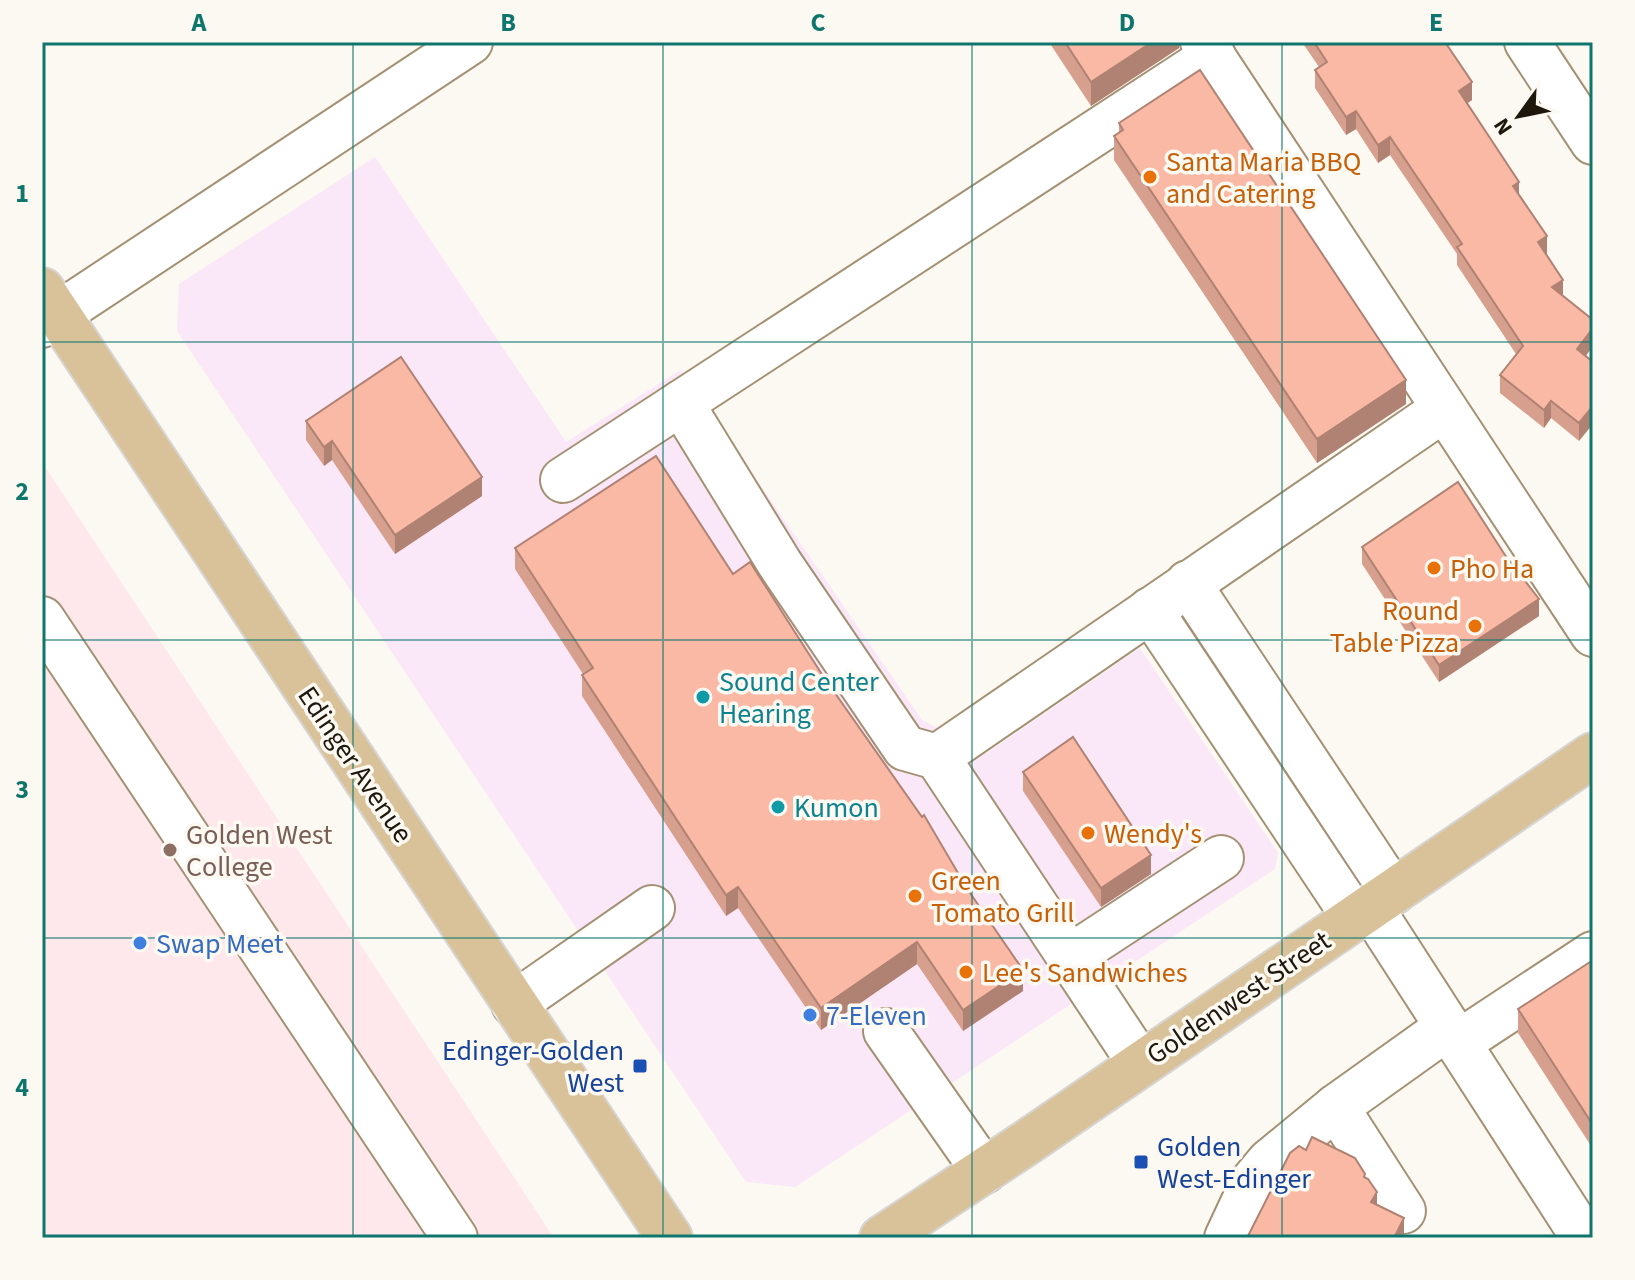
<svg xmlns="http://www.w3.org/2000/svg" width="1635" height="1280" viewBox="0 0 1635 1280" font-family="'Source Sans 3',sans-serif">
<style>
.commercial{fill:#fae8f9}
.education{fill:#fee8eb}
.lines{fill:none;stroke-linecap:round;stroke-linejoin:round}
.minor-casing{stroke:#a49174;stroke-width:48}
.major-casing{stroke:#d6d5d3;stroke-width:48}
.minor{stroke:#fff;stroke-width:44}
.major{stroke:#d9c29a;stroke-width:44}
.wall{fill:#d79f8d}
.shaded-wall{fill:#af8273}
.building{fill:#fab9a4;stroke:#af8273;stroke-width:2}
.grid{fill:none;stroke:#0f766e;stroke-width:2;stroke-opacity:0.55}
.food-dot{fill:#e8710a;stroke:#fcf8f2;stroke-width:3}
.culture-dot{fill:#0f9aa8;stroke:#fcf8f2;stroke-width:3}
.education-dot{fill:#8d6e63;stroke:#fcf8f2;stroke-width:3}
.shop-dot{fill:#3f7fe0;stroke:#fcf8f2;stroke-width:3}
.transit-dot{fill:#1a4fb4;stroke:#fcf8f2;stroke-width:3}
.labels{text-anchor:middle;stroke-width:7;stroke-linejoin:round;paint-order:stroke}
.food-label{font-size:28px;fill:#c56008;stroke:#fcf8f2;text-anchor:start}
.culture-label{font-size:28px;fill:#0d838f;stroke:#fcf8f2;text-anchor:start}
.street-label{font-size:28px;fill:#1e170c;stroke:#fcf8f2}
.education-label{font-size:28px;fill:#785e54;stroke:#fcf8f2;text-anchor:start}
.shop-label{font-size:28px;fill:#366cbe;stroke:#fcf8f2;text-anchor:start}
.transit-label{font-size:28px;fill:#164399;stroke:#fcf8f2;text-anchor:end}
.neatline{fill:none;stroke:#0f766e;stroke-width:3}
.grid-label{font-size:26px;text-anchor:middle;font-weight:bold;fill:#0f766e}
</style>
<rect width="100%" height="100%" fill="#fcf8f2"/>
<polygon class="commercial" points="375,157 566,442 681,370 922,720 987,753 1140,648 1278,853 1275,869 795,1187 746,1182 177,331 179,284"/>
<polygon class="education" points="42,462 554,1238 42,1238"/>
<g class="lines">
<defs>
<g id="minor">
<polyline points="1203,42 1593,634"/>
<polyline points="1527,42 1593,142"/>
<polyline points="42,325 470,42"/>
<polyline points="681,403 780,564 905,748 937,757 1140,1063"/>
<polyline points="563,480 1213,56"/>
<polyline points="1188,583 1393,892"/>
<polyline points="1150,610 1355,918"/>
<polyline points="42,619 455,1238"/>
<polyline points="937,757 1444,409"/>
<polyline points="1371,908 1584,1238"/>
<polyline points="1070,957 1221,858"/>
<polyline points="514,1004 652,908"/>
<polyline points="886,1031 984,1171"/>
<polyline points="1458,1043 1593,954"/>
<polyline points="1336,1107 1403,1211"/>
<polyline points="1227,1238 1254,1180 1269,1162 1336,1107 1448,1027"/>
</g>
<g id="major">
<polyline points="42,290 670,1238"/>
<polyline points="882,1238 1026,1143 1593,755"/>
</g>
</defs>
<use href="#minor" class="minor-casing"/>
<use href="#major" class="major-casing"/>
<use href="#minor" class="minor"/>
<use href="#major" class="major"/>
</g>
<g class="wall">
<polygon points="1049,42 1180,42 1179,48 1091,106"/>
<polygon points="1302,42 1445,42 1472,100 1467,103 1519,195 1547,254 1546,255 1563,296 1593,320 1593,346 1586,356 1579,441 1551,418 1544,428 1500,393 1500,375 1516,354 1457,265 1457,254 1390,155 1378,163 1356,129 1346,135 1315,88 1315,70 1319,67"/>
<polygon points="1119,123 1406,404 1317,463 1114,160 1114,136 1119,133"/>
<polygon points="306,421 482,496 395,554 332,460 324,466 306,440"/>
<polygon points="1362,547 1539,616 1439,682 1362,564"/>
<polygon points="515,548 733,574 1023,991 963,1031 917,964 821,1030 738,908 726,916 582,696 582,675 583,674 515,569"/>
<polygon points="1023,772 1151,874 1101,907 1023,791"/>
<polygon points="1593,960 1593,1149 1518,1033 1518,1009"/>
</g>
<g class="shaded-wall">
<polygon points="1152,42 1180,42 1179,48 1091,106 1091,82"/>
<polygon points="1472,82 1472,100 1459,109 1459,91"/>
<polygon points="1356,111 1356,129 1346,135 1346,117"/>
<polygon points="1390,137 1390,155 1378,163 1378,145"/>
<polygon points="1519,182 1519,200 1513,186"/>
<polygon points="1547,236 1547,254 1538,260 1538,242"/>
<polygon points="1563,280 1563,298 1552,287"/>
<polygon points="1593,328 1593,346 1577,367 1577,349"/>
<polygon points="1406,380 1406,404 1317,463 1317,439"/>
<polygon points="1551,401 1551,418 1544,428 1544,410"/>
<polygon points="1593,406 1593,424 1579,441 1579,423"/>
<polygon points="332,441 332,460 324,466 324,447"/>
<polygon points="482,477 482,496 395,554 395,535"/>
<polygon points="1539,599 1539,616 1439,682 1439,665"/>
<polygon points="1151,855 1151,874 1101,907 1101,888"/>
<polygon points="738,887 738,908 726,916 726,895"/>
<polygon points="917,942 917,964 821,1030 821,1008"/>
<polygon points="1023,970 1023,991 963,1031 963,1010"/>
<polygon points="1377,1192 1377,1216 1371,1202"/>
<polygon points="1404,1218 1404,1238 1394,1238"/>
</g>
<g class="building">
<polygon points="1065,42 1152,42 1091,82"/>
<polygon points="1314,42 1445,42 1472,82 1459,91 1519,182 1513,186 1547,236 1538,242 1563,280 1552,287 1593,320 1593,328 1577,349 1593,362 1593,406 1579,423 1551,401 1544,410 1500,375 1523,346 1457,247 1462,244 1390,137 1378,145 1356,111 1346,117 1315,70 1327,62"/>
<polygon points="1200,70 1406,380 1317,439 1114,136 1123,130 1119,123"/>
<polygon points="401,357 482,477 395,535 332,441 324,447 306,421"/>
<polygon points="656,456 733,574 750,562 823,676 922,817 924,815 968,890 1023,970 963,1010 917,942 821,1008 738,887 726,895 582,675 593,668 515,548"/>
<polygon points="1458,482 1505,555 1539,599 1439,665 1362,547"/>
<polygon points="1073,737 1151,855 1101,888 1023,772"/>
<polygon points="1593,960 1593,1125 1518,1009"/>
<polygon points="1312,1137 1355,1158 1365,1174 1364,1177 1368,1179 1377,1192 1371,1202 1404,1218 1394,1238 1247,1238 1290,1153 1299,1146 1306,1150"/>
</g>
<path class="grid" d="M 353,42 L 353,1238M 663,42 L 663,1238M 972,42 L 972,1238M 1282,42 L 1282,1238M 42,342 L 1593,342M 42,640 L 1593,640M 42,938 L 1593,938"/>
<g class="food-dot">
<circle cx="1150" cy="177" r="8"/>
<circle cx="1434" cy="568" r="8"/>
<circle cx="1475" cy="626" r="8"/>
<circle cx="1088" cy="833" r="8"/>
<circle cx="915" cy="896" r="8"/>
<circle cx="966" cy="972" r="8"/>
</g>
<g class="culture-dot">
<circle cx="703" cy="697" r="8"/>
<circle cx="778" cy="807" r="8"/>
</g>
<circle class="education-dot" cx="170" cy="850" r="8"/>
<g class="shop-dot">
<circle cx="140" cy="943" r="8"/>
<circle cx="810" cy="1015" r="8"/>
</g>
<g class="transit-dot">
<rect x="632" y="1058" width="16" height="16" rx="4"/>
<rect x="1133" y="1154" width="16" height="16" rx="4"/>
</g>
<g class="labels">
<g class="food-label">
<text x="1166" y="171">Santa Maria BBQ<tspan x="1166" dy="32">and Catering</tspan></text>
<text x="1450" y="578">Pho Ha</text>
<text x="1459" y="620" text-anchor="end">Round<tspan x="1459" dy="32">Table Pizza</tspan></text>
<text x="1104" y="843">Wendy's</text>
<text x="931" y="890">Green<tspan x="931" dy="32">Tomato Grill</tspan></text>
<text x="982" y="982">Lee's Sandwiches</text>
</g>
<g class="culture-label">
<text x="719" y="691">Sound Center<tspan x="719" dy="32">Hearing</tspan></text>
<text x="794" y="817">Kumon</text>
</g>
<g class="street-label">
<text transform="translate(356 764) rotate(56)" y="10">Edinger Avenue</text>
<text transform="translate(1238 997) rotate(-34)" y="10">Goldenwest Street</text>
</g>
<g class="education-label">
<text x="186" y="844">Golden West<tspan x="186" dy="32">College</tspan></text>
</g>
<g class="shop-label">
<text x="156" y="953">Swap Meet</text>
<text x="826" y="1025">7-Eleven</text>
</g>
<g class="transit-label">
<text x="624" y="1060">Edinger-Golden<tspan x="624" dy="32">West</tspan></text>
<text x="1157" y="1156" text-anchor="start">Golden<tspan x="1157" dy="32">West-Edinger</tspan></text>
</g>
</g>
<rect width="1635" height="1280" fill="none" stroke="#fcf8f2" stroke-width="88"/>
<g transform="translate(1519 116) rotate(237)" stroke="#fcf8f2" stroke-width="6" paint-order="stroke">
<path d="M0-6L14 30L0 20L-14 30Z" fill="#1e170c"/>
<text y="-12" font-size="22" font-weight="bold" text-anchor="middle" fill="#1e170c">N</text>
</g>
<rect x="44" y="44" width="1547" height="1192" class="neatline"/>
<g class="grid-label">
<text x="199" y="31">A</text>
<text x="508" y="31">B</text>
<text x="818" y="31">C</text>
<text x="1127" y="31">D</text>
<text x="1436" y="31">E</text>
<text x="22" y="202">1</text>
<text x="22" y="500">2</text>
<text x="22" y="798">3</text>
<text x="22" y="1096">4</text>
</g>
</svg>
